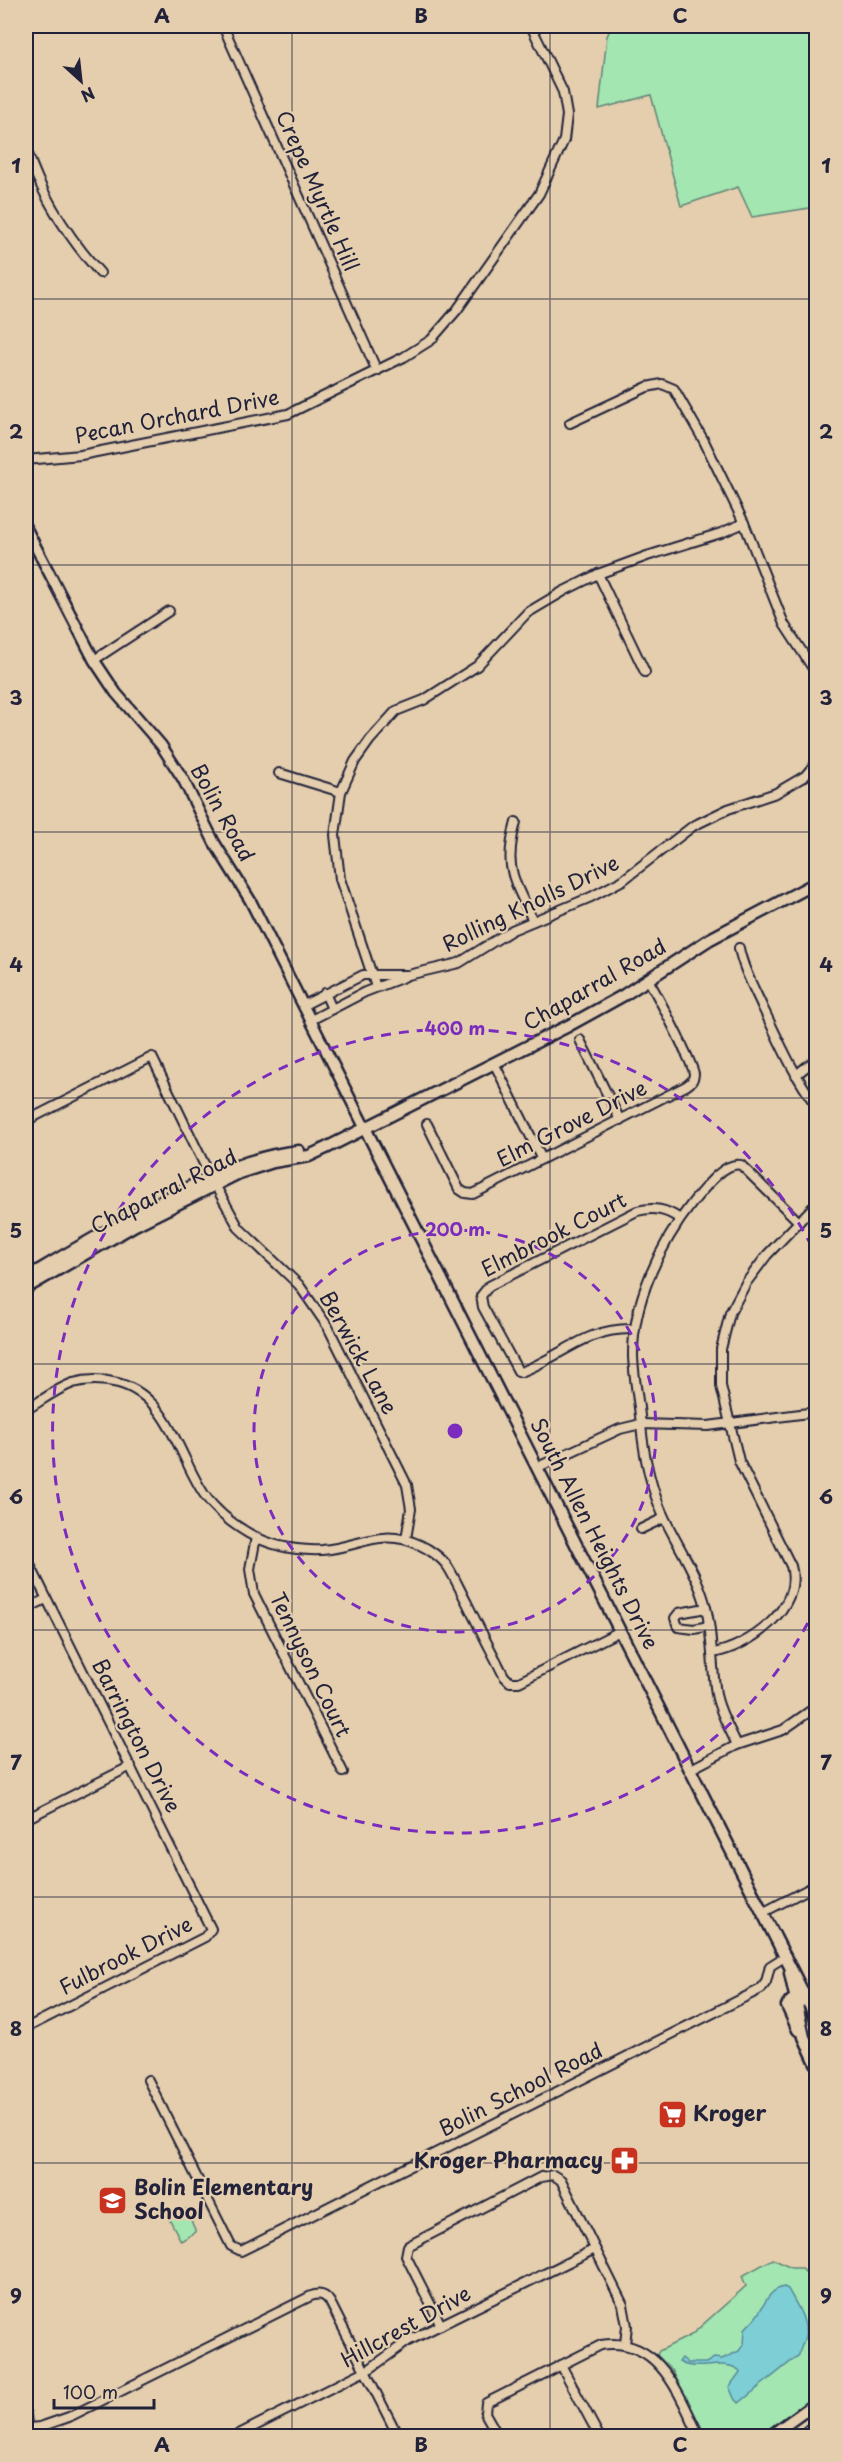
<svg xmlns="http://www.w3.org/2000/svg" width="842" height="2462" viewBox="0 0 842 2462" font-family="'Playpen Sans',sans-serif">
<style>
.green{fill:#a3e6b1;stroke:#628476;stroke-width:1.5}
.water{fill:#7dced5;stroke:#598997;stroke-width:1.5}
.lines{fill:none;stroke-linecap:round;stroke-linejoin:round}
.minor-casing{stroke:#22223b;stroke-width:12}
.tertiary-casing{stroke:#22223b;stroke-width:14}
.secondary-casing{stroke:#22223b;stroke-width:15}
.minor{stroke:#e4cead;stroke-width:8}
.tertiary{stroke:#e4cead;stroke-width:9}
.secondary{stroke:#e4cead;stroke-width:10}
.grid{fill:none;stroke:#22223b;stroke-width:1.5;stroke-opacity:0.55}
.ring{fill:none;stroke:#7b2cbf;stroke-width:3;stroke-dasharray:10 8}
.labels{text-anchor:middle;stroke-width:4.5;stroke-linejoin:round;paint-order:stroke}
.street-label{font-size:21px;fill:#22223b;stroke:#e4cead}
.poi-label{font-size:21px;font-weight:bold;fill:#22223b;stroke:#e4cead;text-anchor:start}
.centre{fill:#7b2cbf;stroke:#e4cead;stroke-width:3}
.ring-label{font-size:18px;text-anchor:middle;font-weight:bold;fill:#7b2cbf;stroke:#e4cead;stroke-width:4.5;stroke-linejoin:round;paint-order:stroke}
.neatline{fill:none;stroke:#22223b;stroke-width:2}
.grid-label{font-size:20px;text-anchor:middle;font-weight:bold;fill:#22223b}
</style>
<rect width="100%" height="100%" fill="#e4cead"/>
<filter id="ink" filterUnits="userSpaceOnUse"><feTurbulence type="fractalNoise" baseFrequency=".0167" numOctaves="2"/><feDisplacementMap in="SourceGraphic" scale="12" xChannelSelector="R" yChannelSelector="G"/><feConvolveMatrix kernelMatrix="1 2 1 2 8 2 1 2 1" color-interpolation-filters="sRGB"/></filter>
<g filter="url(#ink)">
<g class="green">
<polygon points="612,26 816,26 816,207 752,217 738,187 681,206 651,95 599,109 607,36"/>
<polygon points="186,2209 196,2232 181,2241 169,2218"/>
<polygon points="773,2259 791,2268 802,2268 805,2272 816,2266 816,2394 761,2436 706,2436 672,2370 657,2355 659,2351 691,2335 746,2286 742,2276"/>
</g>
<path class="water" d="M 784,2287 L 788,2289 C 795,2302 808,2321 805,2336 C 804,2343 800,2347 799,2355 L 739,2403 L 735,2400 L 729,2387 L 740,2372 L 739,2370 C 722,2358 698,2373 679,2362 L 682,2358 L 688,2363 L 706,2363 L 714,2358 L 722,2359 L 731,2355 L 739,2351 L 744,2344 L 745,2329 C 748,2325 752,2322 755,2318 C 765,2306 767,2290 784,2287 Z"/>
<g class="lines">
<defs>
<g id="minor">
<polyline points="223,26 377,371"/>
<path d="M 26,148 C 41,195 68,237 100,273"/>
<polyline points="570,423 647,387 662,384 674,389 704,441 744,523 784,624 816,673"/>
<polyline points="26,460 81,455 288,414 404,357 431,340 457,310 539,194 564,140 567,115 563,92 531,26"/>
<polyline points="598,574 645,672"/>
<polyline points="94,660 169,611"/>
<polyline points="279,773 341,792"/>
<path d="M 516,822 C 503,869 514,879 533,921"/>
<path d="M 739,948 C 743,969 754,988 763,1008 C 779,1041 794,1076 816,1105"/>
<polyline points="376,987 340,879 335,835 341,792 355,761 370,740 396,711 424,700 477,666 527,613 564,591 598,574 647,556 721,533 744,523"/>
<polyline points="325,993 332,1009"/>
<polyline points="304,1005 363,975 408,975 459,963 512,930 591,897 623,880 693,826 728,809 776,793 805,776 816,763"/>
<polyline points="311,1020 365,992 404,977"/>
<polyline points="580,1040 620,1120"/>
<polyline points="494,1063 542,1159"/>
<polyline points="796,1075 816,1059"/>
<polyline points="26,1121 152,1057 210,1176 239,1228 299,1285 328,1327 407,1485 411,1509 406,1539"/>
<path d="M 427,1124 L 459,1189 L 465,1193 L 473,1194 L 686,1086 C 691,1083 694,1080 694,1074 C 694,1066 655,990 648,980"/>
<path d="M 635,1329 C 586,1327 563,1356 521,1372 L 518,1371 L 483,1307 L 481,1296 L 489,1286 L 637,1211 C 654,1207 666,1209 680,1219"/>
<path d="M 26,1410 C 41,1401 56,1389 73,1383 C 87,1379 103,1379 118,1383 C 169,1397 178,1455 204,1494 C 215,1510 231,1523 248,1533 C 270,1546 297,1551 322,1550 C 360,1547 381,1527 420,1545 C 429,1549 442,1558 448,1567 C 455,1578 461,1592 467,1603 C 479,1628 492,1652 504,1676 L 510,1682 L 519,1682 L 620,1631"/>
<polyline points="538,1467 620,1429 641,1424 708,1426 816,1412"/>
<polyline points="641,1529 664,1518"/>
<polyline points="256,1537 250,1569 254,1594 343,1772"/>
<polyline points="26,1557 211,1929 205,1937 26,2028"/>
<polyline points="706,1608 679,1613 675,1618 678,1627 694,1629 709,1626"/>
<polyline points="26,1609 46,1599"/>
<path d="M 713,1653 C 749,1647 803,1608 791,1566 L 739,1461 L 721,1386 L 721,1349 L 730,1313 L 746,1283 L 767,1255 L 816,1204"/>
<path d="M 737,1745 C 730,1729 719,1712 716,1694 C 711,1663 713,1630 704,1600 C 695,1570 677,1545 664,1517 C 651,1489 644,1456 641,1425 C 639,1402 634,1380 633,1357 C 632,1303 660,1244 693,1202 C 703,1190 724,1161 741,1165 L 799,1222"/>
<polyline points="691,1769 737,1745 783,1730 816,1707"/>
<polyline points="26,1819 131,1766"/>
<polyline points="764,1912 816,1885"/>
<polyline points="148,2080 231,2246 241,2251 761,1989 766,1982 770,1966 786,1956"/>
<polyline points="441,2325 406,2256 408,2246 541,2177 553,2175 561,2180 623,2305 627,2326 625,2344"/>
<polyline points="561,2365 599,2436"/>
<polyline points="26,2414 28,2436"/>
<path d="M 28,2428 L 40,2427 L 69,2417 L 311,2296 C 319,2293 325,2294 330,2302 L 398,2436"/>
<polyline points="235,2436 371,2368 408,2341 595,2249"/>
<path d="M 498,2436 L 485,2413 L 486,2403 L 601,2345 C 659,2336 679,2394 699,2436"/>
</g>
<polyline id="tertiary" points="26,528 94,660 116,693 161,745 183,779 214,842 250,900 365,1128"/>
<g id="secondary">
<polyline points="365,1128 816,2018"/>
<path d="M 26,1278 C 69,1252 113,1227 158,1203 C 205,1179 245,1157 299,1151"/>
<polyline points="26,1288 135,1225 239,1173 273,1162 309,1156 326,1148 568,1026 624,995 710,939 816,883"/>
<polyline points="790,1973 804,2037 816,2063"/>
<polyline points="798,2030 787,2006 791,2001 800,2002"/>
<polyline points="770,2436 816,2403"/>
<polyline points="803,2436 816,2425"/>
</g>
</defs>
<use href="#minor" class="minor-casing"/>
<use href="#tertiary" class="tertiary-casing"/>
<use href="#secondary" class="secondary-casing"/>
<use href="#minor" class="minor"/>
<use href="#tertiary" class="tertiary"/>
<use href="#secondary" class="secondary"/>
</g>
</g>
<path class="grid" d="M 292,26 L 292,2436M 550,26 L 550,2436M 26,299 L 816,299M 26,565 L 816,565M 26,832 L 816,832M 26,1098 L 816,1098M 26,1364 L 816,1364M 26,1630 L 816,1630M 26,1897 L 816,1897M 26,2163 L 816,2163"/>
<g class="ring">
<circle cx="455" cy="1431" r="201"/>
<path d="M816 1607A402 402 0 1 1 816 1255"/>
</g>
<defs>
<symbol id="supermarket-square" viewBox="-11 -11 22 22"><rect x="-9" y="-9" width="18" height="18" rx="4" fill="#c8321e" stroke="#e4cead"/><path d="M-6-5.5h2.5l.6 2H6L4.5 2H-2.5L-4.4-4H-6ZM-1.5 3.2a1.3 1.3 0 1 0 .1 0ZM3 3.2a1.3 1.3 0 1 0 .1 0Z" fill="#fff"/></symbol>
<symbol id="pharmacy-square" viewBox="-11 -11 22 22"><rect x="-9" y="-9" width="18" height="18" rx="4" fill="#c8321e" stroke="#e4cead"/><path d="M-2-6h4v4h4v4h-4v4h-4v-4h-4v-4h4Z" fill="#fff"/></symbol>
<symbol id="school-square" viewBox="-11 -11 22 22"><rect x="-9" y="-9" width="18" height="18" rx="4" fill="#c8321e" stroke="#e4cead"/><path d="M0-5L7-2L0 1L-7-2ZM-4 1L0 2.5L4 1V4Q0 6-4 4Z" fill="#fff"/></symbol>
</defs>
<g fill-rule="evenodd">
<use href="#supermarket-square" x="656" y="2098" width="33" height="33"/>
<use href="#pharmacy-square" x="608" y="2144" width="33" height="33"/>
<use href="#school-square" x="96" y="2184" width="33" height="33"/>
</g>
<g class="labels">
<g class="street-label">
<text transform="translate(317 191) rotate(66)" y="7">Crepe Myrtle Hill</text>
<text transform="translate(177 417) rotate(-11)" y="7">Pecan Orchard Drive</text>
<text transform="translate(222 813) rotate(61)" y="7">Bolin Road</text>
<text transform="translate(531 904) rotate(-26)" y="7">Rolling Knolls Drive</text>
<text transform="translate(595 985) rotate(-30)" y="7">Chaparral Road</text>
<text transform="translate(572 1124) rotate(-27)" y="7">Elm Grove Drive</text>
<text transform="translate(164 1192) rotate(-27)" y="7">Chaparral Road</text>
<text transform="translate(554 1235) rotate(-27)" y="7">Elmbrook Court</text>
<text transform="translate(358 1353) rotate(61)" y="7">Berwick Lane</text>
<text transform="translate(594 1534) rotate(63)" y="7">South Allen Heights Drive</text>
<text transform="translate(310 1665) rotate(64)" y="7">Tennyson Court</text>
<text transform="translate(136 1736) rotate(63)" y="7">Barrington Drive</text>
<text transform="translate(126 1956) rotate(-27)" y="7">Fulbrook Drive</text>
<text transform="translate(521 2090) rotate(-27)" y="7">Bolin School Road</text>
<text transform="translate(406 2327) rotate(-29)" y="7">Hillcrest Drive</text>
</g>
<g class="poi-label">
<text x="693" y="2121">Kroger</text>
<text x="603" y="2168" text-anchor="end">Kroger Pharmacy</text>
<text x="134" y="2195">Bolin Elementary<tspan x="134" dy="24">School</tspan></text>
</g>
</g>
<circle cx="455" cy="1431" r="9" class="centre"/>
<g class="ring-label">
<text x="455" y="1035">400 m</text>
<text x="455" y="1236">200 m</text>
</g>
<rect width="842" height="2462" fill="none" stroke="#e4cead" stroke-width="66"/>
<g transform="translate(81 81) rotate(153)" stroke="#e4cead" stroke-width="4.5" paint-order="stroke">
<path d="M0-4.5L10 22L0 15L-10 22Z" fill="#22223b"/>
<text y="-9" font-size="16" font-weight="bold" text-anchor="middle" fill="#22223b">N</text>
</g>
<path d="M54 2399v9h100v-9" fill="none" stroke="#22223b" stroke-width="3"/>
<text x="63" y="2399" font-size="18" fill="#22223b" stroke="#e4cead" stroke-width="4.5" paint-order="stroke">100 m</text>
<rect x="33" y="33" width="776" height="2396" class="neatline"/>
<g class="grid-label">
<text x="162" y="23">A</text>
<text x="421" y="23">B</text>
<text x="680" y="23">C</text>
<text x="16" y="173">1</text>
<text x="826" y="173">1</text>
<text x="16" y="439">2</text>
<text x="826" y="439">2</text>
<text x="16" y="705">3</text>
<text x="826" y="705">3</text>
<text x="16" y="972">4</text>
<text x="826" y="972">4</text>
<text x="16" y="1238">5</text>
<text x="826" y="1238">5</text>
<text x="16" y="1504">6</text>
<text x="826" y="1504">6</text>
<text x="16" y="1770">7</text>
<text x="826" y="1770">7</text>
<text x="16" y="2036">8</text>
<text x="826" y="2036">8</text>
<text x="16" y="2303">9</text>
<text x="826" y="2303">9</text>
<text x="162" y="2452">A</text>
<text x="421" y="2452">B</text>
<text x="680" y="2452">C</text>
</g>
</svg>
